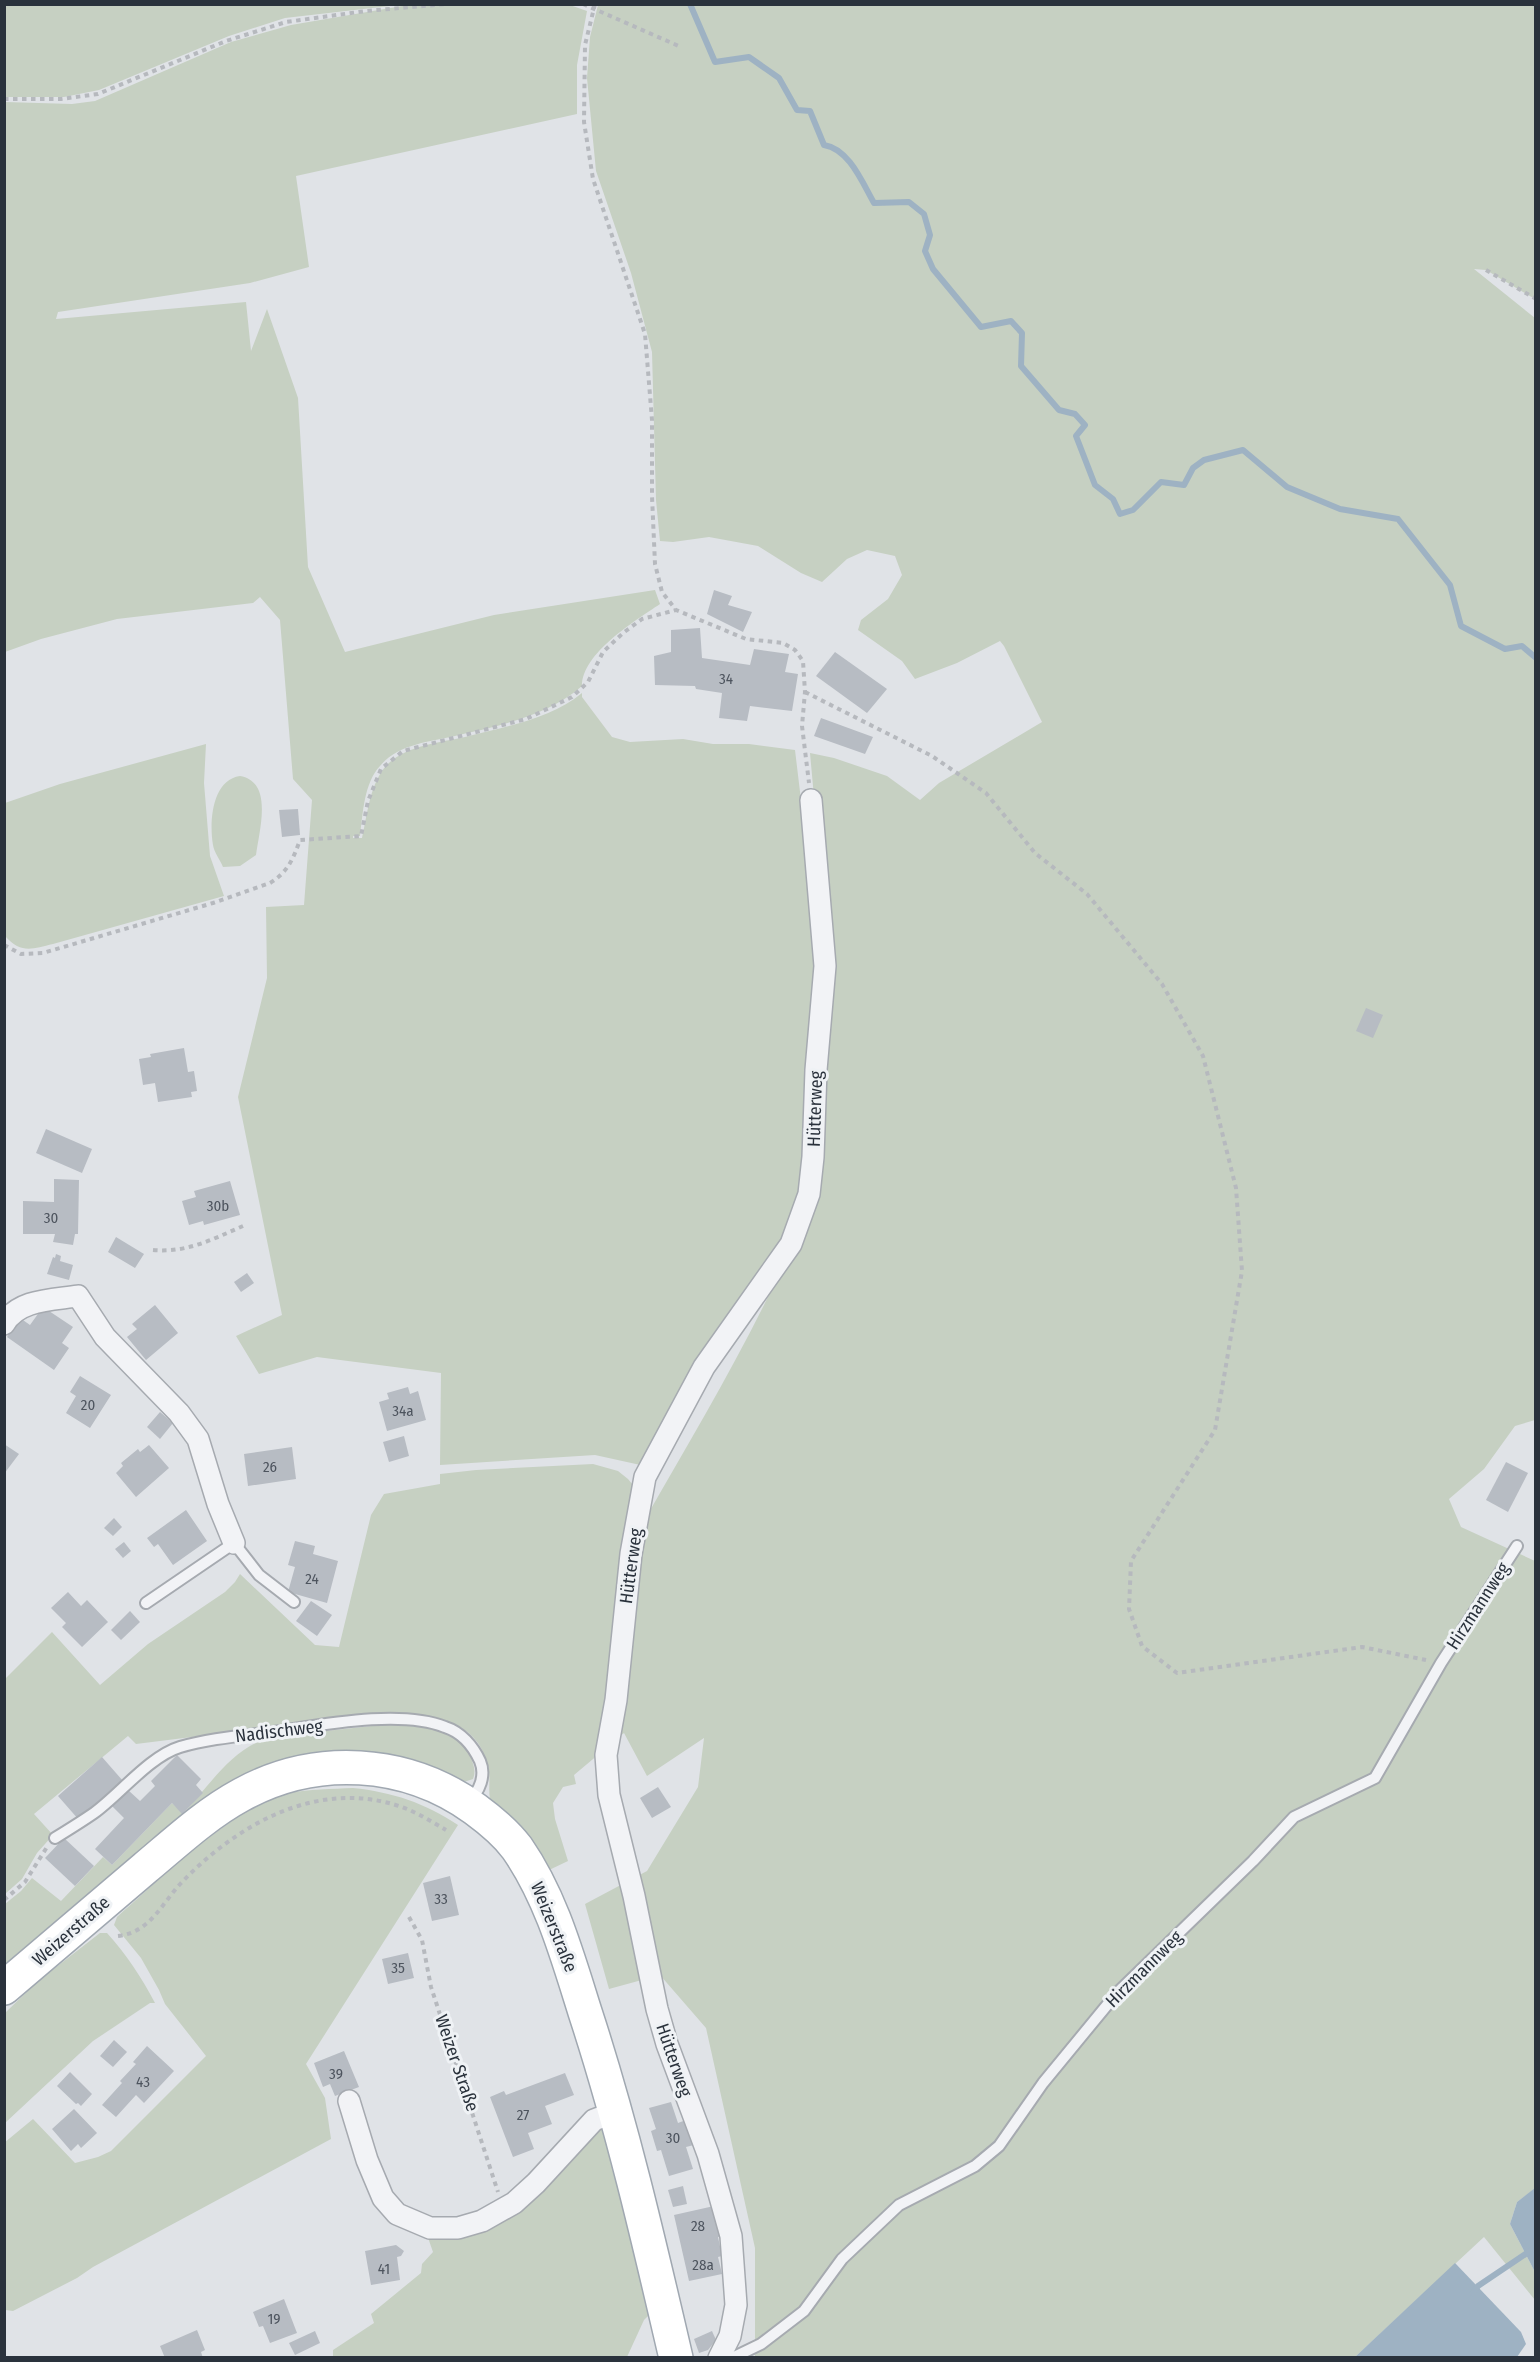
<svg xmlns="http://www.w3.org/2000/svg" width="1540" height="2362" viewBox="0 0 1540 2362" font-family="'Fira Sans Condensed',sans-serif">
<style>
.green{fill:#c6d0c2}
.water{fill:#9eb2c3}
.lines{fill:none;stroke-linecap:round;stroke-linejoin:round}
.stream{stroke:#9eb2c3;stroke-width:6}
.building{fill:#b7bcc3}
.lane-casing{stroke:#a6aab0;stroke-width:14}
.street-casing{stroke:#a6aab0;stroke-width:24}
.primary-casing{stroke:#a0a8b1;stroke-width:36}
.path{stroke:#b6b9be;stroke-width:4;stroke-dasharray:4.5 4.5;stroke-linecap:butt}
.lane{stroke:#f2f3f6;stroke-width:10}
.street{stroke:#f2f3f6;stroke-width:21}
.primary{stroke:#fff;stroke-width:33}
.labels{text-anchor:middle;stroke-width:6;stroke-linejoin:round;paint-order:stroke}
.number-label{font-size:15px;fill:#4d545e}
.street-label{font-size:18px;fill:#2a323c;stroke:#eff2f5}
</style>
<rect width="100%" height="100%" fill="#e0e3e7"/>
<g class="green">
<path d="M 567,4 L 587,11 L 577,65 L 577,114 L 296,176 L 309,267 L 250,283 L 58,312 L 56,319 L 246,302 L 251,351 L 267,309 L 298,398 L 308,567 L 345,652 L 494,615 L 655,590 L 660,604 C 635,621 582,653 582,686 C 548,716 498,726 455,736 C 429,742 398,744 380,766 C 364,783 363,813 360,836 L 353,836 L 353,838 L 362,838 C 367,817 369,790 382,771 C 399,746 438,743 465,737 C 504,727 551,719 582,693 L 582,697 L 612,737 L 630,742 L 683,739 L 713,744 L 749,744 L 795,750 L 818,942 L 800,1205 L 787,1244 L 714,1333 L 645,1466 L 595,1455 L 440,1465 L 441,1373 L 317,1357 L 259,1374 L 236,1336 L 282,1315 L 238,1097 L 267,978 L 266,907 L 304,905 L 312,800 L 293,779 L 280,620 L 260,597 L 253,603 L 117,619 L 41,639 L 5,652 L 5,102 L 72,104 L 95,101 L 231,42 L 291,25 L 408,5 Z"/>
<path d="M 882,4 L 1535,5 L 1535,299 L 1486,270 L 1474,269 L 1535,318 L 1535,1420 L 1515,1426 L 1484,1469 L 1449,1499 L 1461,1527 L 1535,1561 L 1536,2188 L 1517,2202 L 1510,2224 L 1535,2272 L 1535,2300 L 1484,2237 L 1355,2357 L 755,2357 L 755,2248 L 706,2028 L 660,1975 L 609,1989 L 585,1904 L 647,1871 L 698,1787 L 704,1738 L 647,1776 L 624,1733 L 574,1775 L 576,1784 L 563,1787 L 553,1803 L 555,1819 L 568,1861 L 547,1871 L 512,1821 L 490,1799 C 488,1788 491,1777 488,1766 C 477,1718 429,1714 388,1712 L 390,1715 L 327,1720 L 136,1744 L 128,1736 L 34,1814 L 53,1835 L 37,1853 L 22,1879 L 5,1894 L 5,1679 L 52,1632 L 100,1685 L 148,1644 L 225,1592 L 235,1582 L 240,1574 L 315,1645 L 339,1647 L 371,1515 L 384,1494 L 440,1484 L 440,1474 L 476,1470 L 593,1464 L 618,1471 L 628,1479 L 633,1485 L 635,1498 L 644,1521 C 705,1414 770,1308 814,1192 L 818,841 L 810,753 L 834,758 L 887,776 L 920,800 L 939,783 L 1042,722 L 1004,646 L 1000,641 L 957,663 L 915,679 L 902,661 L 858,630 L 861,620 L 888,599 L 902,575 L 895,556 L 867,550 L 847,559 L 822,582 L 801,573 L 758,546 L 709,537 L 673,542 L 660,541 L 656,500 L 652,352 L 631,273 L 596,171 L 587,78 L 590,37 L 598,5 Z"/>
<polygon points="4,5 5,4 398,5 285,18 229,36 99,90 64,97 5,97"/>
<path d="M 206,744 L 204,783 L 210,856 L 224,896 L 53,944 C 32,949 21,954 5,936 L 5,803 L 60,784 Z"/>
<path d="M 240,776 C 274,782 259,831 256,855 L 240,866 L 223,867 C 220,860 214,852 213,845 C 209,822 212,780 240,776 Z"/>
<path d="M 390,1724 C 419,1725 457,1725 470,1756 C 474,1765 476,1771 473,1779 L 461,1783 L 316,1758 L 5,1975 L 5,1904 L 21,1891 L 32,1878 L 61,1901 L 103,1857 L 112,1865 L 172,1803 L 183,1813 C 211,1785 230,1749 271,1737 Z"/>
<path d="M 353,1788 C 392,1792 425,1803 458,1825 L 306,2064 L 325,2098 L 331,2139 L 93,2267 L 77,2278 L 13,2311 L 5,2310 L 4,2143 L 33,2119 L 75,2163 L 98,2157 L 111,2151 L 206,2056 L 165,2004 L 159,1990 L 141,1958 L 114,1925 L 117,1917 C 159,1880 236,1805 289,1793 C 309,1789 332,1789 353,1788 Z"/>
<path d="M 100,1933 L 107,1933 C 126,1954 142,1978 155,2003 L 150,2003 L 93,2041 L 5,2123 L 5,2013 L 37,1982 Z"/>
<polygon points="598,2128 604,2128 652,2312 644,2320 627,2357 333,2358 333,2350 374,2323 371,2314 421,2273 422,2264 433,2252 426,2232 459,2235"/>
</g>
<g class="water">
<polygon points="1535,2188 1535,2272 1510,2224 1517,2202"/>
<polygon points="1455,2263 1521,2332 1526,2344 1517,2357 1355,2357"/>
</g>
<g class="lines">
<g class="stream">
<path d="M 690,4 L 715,62 L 749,57 L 779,78 L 797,110 L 810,111 L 824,145 C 849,149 862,182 874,203 L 909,202 L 924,214 L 930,235 L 925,251 L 933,269 L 981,327 L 1011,321 L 1022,333 L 1021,366 L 1059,410 L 1075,414 L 1085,425 L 1076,436 L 1095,485 L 1113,499 L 1120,514 L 1133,510 L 1161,482 L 1184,485 L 1193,468 L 1204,460 L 1243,450 L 1287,487 L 1340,509 L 1398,519 L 1450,585 L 1461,626 L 1505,649 L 1522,646 L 1536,658"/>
<polyline points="1473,2293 1478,2286 1536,2247"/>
</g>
</g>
<g class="building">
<polygon points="714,590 732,596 728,605 752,612 743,632 707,614"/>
<polygon points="700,628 702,658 750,665 754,649 789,654 785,672 798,674 792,711 750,706 747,721 719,718 722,693 696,689 695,686 655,685 654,656 671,652 671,630"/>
<polygon points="835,652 887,689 867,713 816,676"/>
<polygon points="821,718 873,737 865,754 814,736"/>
<polygon points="298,809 300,835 282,837 279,810"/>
<polygon points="1366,1008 1383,1015 1373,1038 1356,1031"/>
<polygon points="184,1048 188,1072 194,1071 197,1091 191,1092 192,1097 158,1102 155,1083 143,1085 139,1059 151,1057 150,1054"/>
<polygon points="46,1129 92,1149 82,1173 36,1153"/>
<polygon points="54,1179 79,1180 78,1234 75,1234 73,1245 53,1242 55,1234 23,1234 23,1201 54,1202"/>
<polygon points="230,1181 240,1215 204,1225 203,1221 189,1225 182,1201 196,1197 194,1191"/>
<polygon points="116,1237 144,1254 135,1268 108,1252"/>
<polygon points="56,1254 61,1256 60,1261 73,1265 69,1280 47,1274 53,1257 55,1258"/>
<polygon points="247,1273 254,1283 241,1292 234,1282"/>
<polygon points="155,1305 178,1333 146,1360 127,1337 137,1329 132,1324"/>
<polygon points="43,1307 73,1327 62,1343 69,1348 54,1370 7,1337 20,1318 30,1325"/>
<polygon points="80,1376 111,1395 90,1428 66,1413 76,1396 70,1392"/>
<polygon points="408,1387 410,1394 418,1391 426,1420 387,1431 379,1402 389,1399 387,1393"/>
<polygon points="160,1412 173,1423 160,1439 147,1427"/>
<polygon points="404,1436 409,1456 389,1462 383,1442"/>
<polygon points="4,1444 19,1454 4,1474"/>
<polygon points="149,1445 169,1468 136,1497 116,1473 123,1466 121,1463 138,1449 140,1452"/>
<polygon points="292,1447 296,1479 248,1486 244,1454"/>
<polygon points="1506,1462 1528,1473 1508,1512 1486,1500"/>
<polygon points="186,1510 207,1541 173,1565 158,1544 154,1547 147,1538"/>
<polygon points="114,1518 122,1527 113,1536 104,1528"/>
<polygon points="295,1541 315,1546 313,1554 338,1561 327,1603 288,1592 295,1567 288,1565"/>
<polygon points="124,1542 131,1551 123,1558 115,1549"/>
<polygon points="68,1592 81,1606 87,1600 108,1622 82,1647 62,1627 66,1623 51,1608"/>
<polygon points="311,1601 332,1615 317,1636 296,1621"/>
<polygon points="130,1611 140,1622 121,1640 111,1630"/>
<polygon points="177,1755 201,1779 196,1785 203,1793 182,1814 172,1803 112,1865 95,1849 124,1818 112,1806 128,1790 140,1801 155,1786 151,1781"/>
<polygon points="102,1757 123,1781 79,1820 58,1796"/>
<polygon points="658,1787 671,1807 652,1818 640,1798"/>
<polygon points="64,1838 94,1866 75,1886 45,1858"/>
<polygon points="450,1876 459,1915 432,1921 423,1883"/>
<polygon points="408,1953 414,1978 388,1984 382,1959"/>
<polygon points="114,2040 127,2052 113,2067 100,2056"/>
<polygon points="147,2046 174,2071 144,2103 136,2095 116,2117 102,2105 122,2083 120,2081 136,2064 133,2062"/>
<polygon points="344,2051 359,2087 335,2096 330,2084 323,2087 314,2063"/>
<polygon points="70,2072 92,2094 81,2106 78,2103 76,2104 57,2086"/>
<polygon points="565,2073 574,2095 545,2106 552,2124 528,2133 534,2149 513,2157 490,2097 504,2091 506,2095"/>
<polygon points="671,2102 678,2123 686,2120 694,2145 686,2147 693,2169 669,2176 661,2150 657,2151 651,2131 656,2129 649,2108"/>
<polygon points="74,2109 97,2133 81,2148 78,2144 71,2151 52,2129"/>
<polygon points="683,2186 687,2204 673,2207 668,2190"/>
<polygon points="714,2206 722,2236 718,2237 722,2256 718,2257 722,2274 689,2281 674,2215"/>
<polygon points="396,2245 404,2251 401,2256 397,2257 400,2280 371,2285 365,2251"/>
<polygon points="284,2299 297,2333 270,2343 263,2326 259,2327 253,2312"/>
<polygon points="197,2330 205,2350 201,2352 203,2358 165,2358 160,2346"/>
<polygon points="315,2331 320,2343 295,2355 289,2343"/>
<polygon points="712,2331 716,2340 708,2350 699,2353 694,2339"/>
</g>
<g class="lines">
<defs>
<g id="lane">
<polyline points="146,1603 234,1543 259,1575 294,1602"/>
<path d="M 55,1838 C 68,1830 81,1822 94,1813 C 119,1795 150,1756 180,1747 C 210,1738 242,1736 274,1732 C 321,1725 400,1709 445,1727 C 461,1732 473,1746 480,1761 C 486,1775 480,1792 468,1801"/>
<polyline points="732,2358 761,2344 804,2311 842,2259 899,2205 975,2166 999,2146 1043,2083 1117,1993 1253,1861 1294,1817 1375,1778 1441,1663 1517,1546"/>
</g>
<g id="street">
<path d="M 4,1324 C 18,1299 53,1300 78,1296 L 105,1337 L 179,1413 L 198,1439 L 218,1504 L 234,1543"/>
<polyline points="349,2101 367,2160 383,2198 397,2214 430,2228 458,2228 482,2221 514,2203 536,2183 594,2120 615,2112"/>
<polyline points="719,2358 730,2336 736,2305 731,2236 708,2154 667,2044 657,2009 634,1896 609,1795 606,1755 616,1700 631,1554 645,1477 704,1367 791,1244 809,1194 813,1157 816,1070 825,966 811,800"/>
</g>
<path id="primary" d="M 4,1988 C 51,1948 98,1908 145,1868 C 175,1843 206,1814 241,1795 C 315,1754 406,1759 475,1809 C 490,1820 505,1832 517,1848 C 551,1897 567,1955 585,2012 C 622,2125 649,2242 676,2358"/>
</defs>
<use href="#lane" class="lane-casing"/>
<use href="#street" class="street-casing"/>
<use href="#primary" class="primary-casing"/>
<g class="path">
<polyline points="583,4 681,47"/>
<polyline points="595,4 585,45 584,122 593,179 645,334 652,420 652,496 655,564 662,592 676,610 746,639 783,643 795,650 803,661 805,692 802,726 809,783"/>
<polyline points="4,99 61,99 98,94 226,41 286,22 366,11 446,4"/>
<polyline points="1486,270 1536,299"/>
<polyline points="805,692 932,756 986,793 1035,853 1087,894 1162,984 1203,1056 1236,1188 1242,1271 1215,1430 1131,1561 1129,1609 1142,1646 1177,1673 1362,1647 1426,1660"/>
<path d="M 4,945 L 21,954 L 43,953 L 213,903 L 270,883 C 288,872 293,859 300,840 L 361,836 L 368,801 L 381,769 L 403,751 L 526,719 L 572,697 L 588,682 L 603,652 L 623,633 L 642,619 L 676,610"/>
<path d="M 153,1250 C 187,1253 213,1239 243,1226"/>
<polyline points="4,1900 25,1882 47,1847"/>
<polyline points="409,1917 422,1940 431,1987 498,2192"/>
<path d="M 118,1936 C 151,1932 161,1904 182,1882 C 239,1823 319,1778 402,1807 C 418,1813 432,1822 446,1830"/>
</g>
<use href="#lane" class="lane"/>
<use href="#street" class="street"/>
<use href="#primary" class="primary"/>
</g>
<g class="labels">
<g class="number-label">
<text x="726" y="684">34</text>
<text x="218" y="1211">30b</text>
<text x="51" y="1223">30</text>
<text x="88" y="1410">20</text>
<text x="403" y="1416">34a</text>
<text x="270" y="1472">26</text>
<text x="312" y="1584">24</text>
<text x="441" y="1904">33</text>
<text x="398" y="1973">35</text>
<text x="336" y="2079">39</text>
<text x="143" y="2087">43</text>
<text x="523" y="2120">27</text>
<text x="673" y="2143">30</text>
<text x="698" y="2231">28</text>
<text x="703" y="2270">28a</text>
<text x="384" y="2274">41</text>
<text x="274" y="2324">19</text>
</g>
<g class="street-label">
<text transform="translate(815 1109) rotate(-88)" y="6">Hütterweg</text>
<text transform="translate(631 1566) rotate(-82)" y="6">Hütterweg</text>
<text transform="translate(1478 1606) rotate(-57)" y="6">Hirzmannweg</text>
<text transform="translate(279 1731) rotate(-7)" y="6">Nadischweg</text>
<text transform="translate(554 1927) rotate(68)" y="6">Weizerstraße</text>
<text transform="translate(71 1931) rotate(-41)" y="6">Weizerstraße</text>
<text transform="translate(1144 1969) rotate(-45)" y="6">Hirzmannweg</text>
<text transform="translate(674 2060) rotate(71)" y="6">Hütterweg</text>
<text transform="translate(457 2063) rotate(71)" y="6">Weizer Straße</text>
</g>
</g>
<rect width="1540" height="2362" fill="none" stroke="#2a323c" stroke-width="12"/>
</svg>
